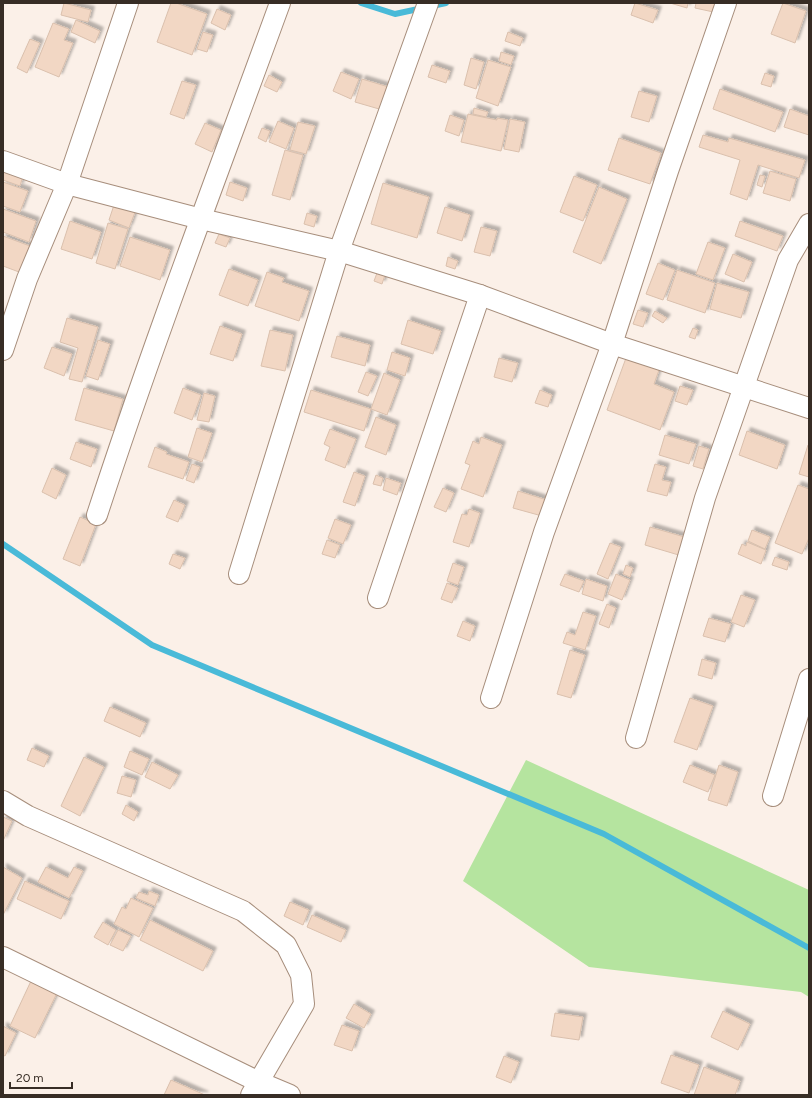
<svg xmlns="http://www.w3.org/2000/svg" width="812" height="1098" viewBox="0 0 812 1098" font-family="Figtree,sans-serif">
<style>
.green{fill:#b5e49f}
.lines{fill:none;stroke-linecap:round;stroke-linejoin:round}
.stream{stroke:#49bad8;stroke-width:6}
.building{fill:#f2d7c4;stroke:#dac0ad;filter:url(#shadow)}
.minor-casing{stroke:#a78e7c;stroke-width:22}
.minor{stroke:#fff;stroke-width:20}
</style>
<defs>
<filter id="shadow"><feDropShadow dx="3.5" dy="-3.5" stdDeviation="1" flood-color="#0004"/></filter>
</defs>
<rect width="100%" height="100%" fill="#fbf0e8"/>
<polygon class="green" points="526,760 809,890 809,997 801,992 589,967 463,881"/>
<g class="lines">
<g class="stream">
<polyline points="361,3 395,14 446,3"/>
<polyline points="3,544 152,645 604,834 809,948"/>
</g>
</g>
<g class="building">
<polygon points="64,3 91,10 88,22 61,15"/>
<polygon points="171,3 176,3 207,14 192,55 157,42"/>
<polygon points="635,3 658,10 653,23 631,15"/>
<polygon points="670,3 688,3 687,8"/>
<polygon points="696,3 720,3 718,13 695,8"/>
<polygon points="783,3 806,11 795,43 771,34"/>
<polygon points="217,9 231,15 225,30 211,23"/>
<polygon points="76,20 100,31 95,43 71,32"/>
<polygon points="53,23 69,29 64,40 73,43 59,77 35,67"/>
<polygon points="203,32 213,35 207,52 197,49"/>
<polygon points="508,32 523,38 520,46 505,41"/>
<polygon points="30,39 40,43 27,73 17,68"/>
<polygon points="501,52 514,56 511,65 499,61"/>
<polygon points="471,58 484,62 476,89 464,85"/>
<polygon points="488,60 511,67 498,106 476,98"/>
<polygon points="432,65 450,71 446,83 428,77"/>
<polygon points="341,72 359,79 351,99 333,91"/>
<polygon points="765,73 774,76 771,87 761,84"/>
<polygon points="269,75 282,82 277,92 264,86"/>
<polygon points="362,79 392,88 386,111 355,102"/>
<polygon points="182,81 196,85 184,119 170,114"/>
<polygon points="720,89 783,112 775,132 713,109"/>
<polygon points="639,91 657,96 649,122 631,117"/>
<polygon points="474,108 488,112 486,117 473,114"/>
<polygon points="790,109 809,116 809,135 784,127"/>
<polygon points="468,114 497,120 497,118 508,120 501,151 461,142"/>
<polygon points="450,115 464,120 459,136 445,131"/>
<polygon points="510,119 525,122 519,152 504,149"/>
<polygon points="278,121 294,128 286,149 269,142"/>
<polygon points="298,122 315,126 306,154 290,150"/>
<polygon points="205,123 221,130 212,152 195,144"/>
<polygon points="262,128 270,131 266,142 258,138"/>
<polygon points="703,135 728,142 729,138 805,160 799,178 758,165 747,200 730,194 740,160 699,147"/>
<polygon points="619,138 661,153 650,184 608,170"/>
<polygon points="285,150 303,155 290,200 272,195"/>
<polygon points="3,169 23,176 20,186 3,180"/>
<polygon points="770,171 796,179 790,201 763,193"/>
<polygon points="760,175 765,176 762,187 757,185"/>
<polygon points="574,176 597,185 583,221 560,212"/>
<polygon points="3,182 28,191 20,212 3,206"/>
<polygon points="230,182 247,188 243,201 226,195"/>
<polygon points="383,183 429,197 417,238 371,224"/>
<polygon points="599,187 627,199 601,264 573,252"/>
<polygon points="116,199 137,207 129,228 109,220"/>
<polygon points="445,207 470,215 462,241 437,233"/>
<polygon points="3,209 36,221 29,242 3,232"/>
<polygon points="307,213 317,216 314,227 304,224"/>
<polygon points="70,221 101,232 92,259 61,249"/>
<polygon points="740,221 783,236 777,251 735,236"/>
<polygon points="108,223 128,229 115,269 96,263"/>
<polygon points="481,227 497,231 490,256 474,252"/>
<polygon points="219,234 230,238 226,247 215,243"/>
<polygon points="3,236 30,246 19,272 3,266"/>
<polygon points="130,237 170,250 160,280 120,266"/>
<polygon points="708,242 725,248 713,280 696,274"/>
<polygon points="733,254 752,262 744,282 725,274"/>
<polygon points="448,257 458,261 455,269 446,266"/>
<polygon points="658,263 675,270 663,300 646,294"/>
<polygon points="229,269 258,280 248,306 219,295"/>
<polygon points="677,270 715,283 705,313 667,300"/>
<polygon points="267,272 284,278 282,282 309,291 299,321 255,306"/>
<polygon points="377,273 385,275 382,284 374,281"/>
<polygon points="717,283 749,292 741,318 710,309"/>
<polygon points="638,310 648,313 643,327 633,324"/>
<polygon points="655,311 667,318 663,323 652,316"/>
<polygon points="67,318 98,327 82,382 69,379 78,348 60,342"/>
<polygon points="408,320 441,331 433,354 401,344"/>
<polygon points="220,326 242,334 233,361 210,354"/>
<polygon points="693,328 698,330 695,339 689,337"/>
<polygon points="270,330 293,335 285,371 261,366"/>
<polygon points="337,336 370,345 365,366 331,357"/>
<polygon points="98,340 110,344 98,380 86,376"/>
<polygon points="52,347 72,354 64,376 44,368"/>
<polygon points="392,352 410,358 405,376 387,370"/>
<polygon points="499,358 518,363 512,382 494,377"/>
<polygon points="626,358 659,370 654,384 674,392 660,430 607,410"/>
<polygon points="366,372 377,376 368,396 358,392"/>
<polygon points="384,373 400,380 387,415 371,409"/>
<polygon points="680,386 693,390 687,405 675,401"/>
<polygon points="84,388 123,399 114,431 75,420"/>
<polygon points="183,388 201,395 192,420 174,413"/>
<polygon points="311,390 371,409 364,431 304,412"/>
<polygon points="540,390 552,395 548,407 535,403"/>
<polygon points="204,393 215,396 209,422 197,420"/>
<polygon points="376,417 396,425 386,455 365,447"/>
<polygon points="197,428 212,433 202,462 188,457"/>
<polygon points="330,429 356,439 345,468 325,460 330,447 324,444"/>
<polygon points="747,431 785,445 777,469 739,455"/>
<polygon points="665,435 696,444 689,464 659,455"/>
<polygon points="481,437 502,445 483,497 461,489 470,465 465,463 473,441 479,444"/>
<polygon points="76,442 97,449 91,467 70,459"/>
<polygon points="808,445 809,446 809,477 799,474"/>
<polygon points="699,446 709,449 703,469 693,466"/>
<polygon points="155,447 167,452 166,454 189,462 183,479 148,467"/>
<polygon points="192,464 200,467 194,483 186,480"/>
<polygon points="655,464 666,467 662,480 671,482 667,496 647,491"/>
<polygon points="52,468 66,475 56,499 42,492"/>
<polygon points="354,472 365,476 355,506 343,502"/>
<polygon points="376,475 383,478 381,486 373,484"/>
<polygon points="386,478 401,483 397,495 383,490"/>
<polygon points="798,485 809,489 809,538 802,554 775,543"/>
<polygon points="443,488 454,493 446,512 434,507"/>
<polygon points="518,491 547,500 542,516 513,508"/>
<polygon points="174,500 185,505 178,522 166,517"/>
<polygon points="469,509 480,513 469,547 453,542 462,514 467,515"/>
<polygon points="80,517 96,524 80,566 63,559"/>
<polygon points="335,519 351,525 343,544 328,538"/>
<polygon points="650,527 688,538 682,556 645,545"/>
<polygon points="752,530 770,537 765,549 748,541"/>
<polygon points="327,540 340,545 335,558 322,554"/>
<polygon points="747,542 766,550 761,564 738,554 742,544 746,546"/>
<polygon points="610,543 621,547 608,579 597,574"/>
<polygon points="173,554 185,558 180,569 169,564"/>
<polygon points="775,557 789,562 787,570 772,565"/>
<polygon points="453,563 464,567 458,585 447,581"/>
<polygon points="626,565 633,568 630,577 623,574"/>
<polygon points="565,574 584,581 579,592 560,585"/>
<polygon points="616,574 630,580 622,600 608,594"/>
<polygon points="586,579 607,586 603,601 582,594"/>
<polygon points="447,583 458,588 452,603 441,599"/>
<polygon points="741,595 755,600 744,627 731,622"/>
<polygon points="607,604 616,608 609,628 599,624"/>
<polygon points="583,612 596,616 585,650 563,643 567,632 575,635"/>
<polygon points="709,618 731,624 725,642 703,636"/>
<polygon points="463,621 475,626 470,641 457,636"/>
<polygon points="570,650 585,655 571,698 557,694"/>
<polygon points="702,659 716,663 712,679 698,675"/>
<polygon points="690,698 713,706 697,750 674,742"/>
<polygon points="110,707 146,723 140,737 104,721"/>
<polygon points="32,748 49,756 44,767 27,760"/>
<polygon points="130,751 149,759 142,775 124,767"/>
<polygon points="84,757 104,767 80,816 61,806"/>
<polygon points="152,762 178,775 170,789 145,777"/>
<polygon points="690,765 715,775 708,792 683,782"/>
<polygon points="719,765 738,772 727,806 708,800"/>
<polygon points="122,776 136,780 131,797 117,793"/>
<polygon points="126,805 138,812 134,821 122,814"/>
<polygon points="3,817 12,821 3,841"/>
<polygon points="3,867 22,878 3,915"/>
<polygon points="46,867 68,878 74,867 83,871 69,898 38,882"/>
<polygon points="25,881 69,901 61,919 17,899"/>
<polygon points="149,891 159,895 155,906 136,898 139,892 148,895"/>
<polygon points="131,898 153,908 139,937 114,924 122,907 126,909"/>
<polygon points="290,902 309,910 303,925 284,916"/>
<polygon points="312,915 346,930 341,942 307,927"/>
<polygon points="150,920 213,951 203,971 140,940"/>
<polygon points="103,922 116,930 108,945 94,937"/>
<polygon points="118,930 131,936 123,951 110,945"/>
<polygon points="31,981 57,993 35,1038 10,1026"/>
<polygon points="354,1004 371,1014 364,1028 346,1018"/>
<polygon points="723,1011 750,1024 738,1050 711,1037"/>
<polygon points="555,1013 583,1017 579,1040 551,1036"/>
<polygon points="342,1025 359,1031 352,1051 334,1045"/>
<polygon points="3,1026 16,1033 5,1056 3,1055"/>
<polygon points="671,1055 699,1065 689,1093 661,1083"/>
<polygon points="504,1056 519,1062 511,1083 496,1077"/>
<polygon points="704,1067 740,1081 735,1095 694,1095"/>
<polygon points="171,1080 205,1095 164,1095"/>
</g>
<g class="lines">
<defs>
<g id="minor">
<polyline points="3,161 67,184 201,219 339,251 480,295 612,344 809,408"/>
<polyline points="3,350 27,279 67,184 128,3"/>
<path d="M 97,515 C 153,343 218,173 280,3"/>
<polyline points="239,574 339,251 428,3"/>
<polyline points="378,598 480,295"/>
<polyline points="491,698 544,532 612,344 668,171 726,3"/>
<polyline points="636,738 705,498 788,260 809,224"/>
<polyline points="773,796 809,679"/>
<polyline points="3,801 28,816 243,911 286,945 301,975 304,1004 251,1095"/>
<polyline points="3,957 259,1082 290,1095"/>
</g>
</defs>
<use href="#minor" class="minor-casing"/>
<use href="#minor" class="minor"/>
</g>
<rect width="812" height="1098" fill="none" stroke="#372d25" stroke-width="8"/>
<path d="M10 1082v6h62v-6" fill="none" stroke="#372d25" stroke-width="2"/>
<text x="16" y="1082" font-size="12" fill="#372d25" stroke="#fbf0e8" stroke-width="3" paint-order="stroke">20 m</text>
</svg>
